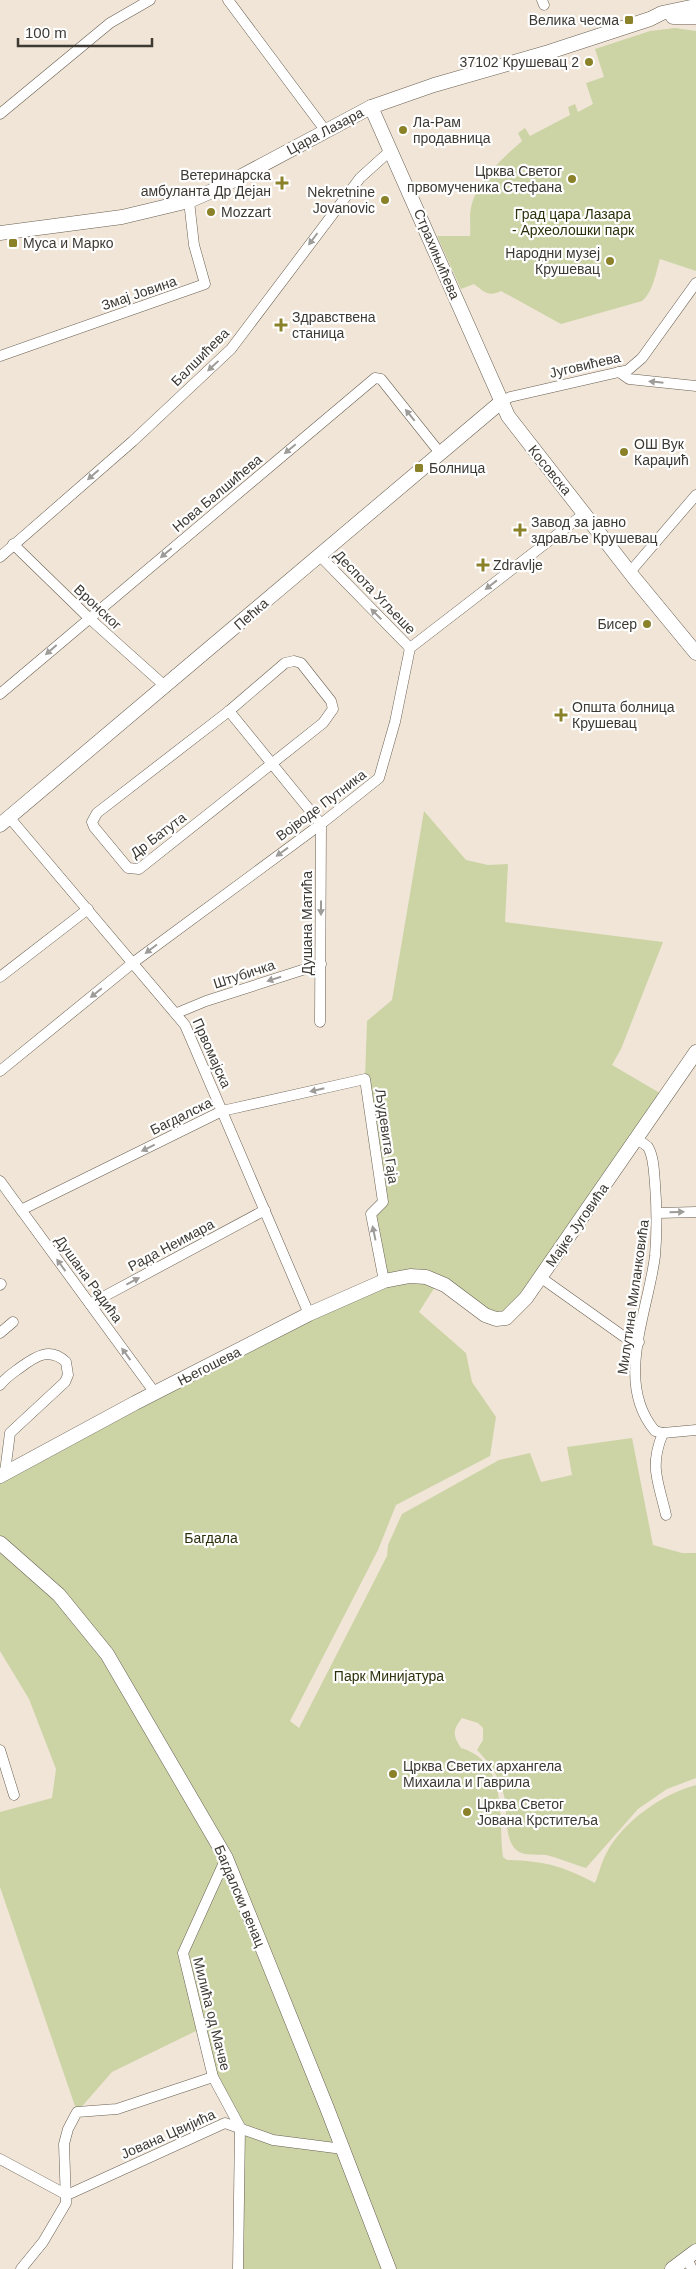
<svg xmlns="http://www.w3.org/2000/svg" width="696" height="2269" viewBox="0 0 696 2269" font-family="Arial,sans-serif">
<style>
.green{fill:#ccd4a6}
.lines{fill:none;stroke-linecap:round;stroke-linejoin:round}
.street-casing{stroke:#695f52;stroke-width:11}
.secondary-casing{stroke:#695f52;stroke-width:15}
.street{stroke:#fff;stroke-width:10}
.secondary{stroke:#fff;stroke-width:14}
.oneway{fill:#9e9c99}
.poi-dot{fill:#8a8129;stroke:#fff;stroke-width:2}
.labels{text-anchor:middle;stroke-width:4.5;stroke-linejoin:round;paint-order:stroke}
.poi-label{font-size:14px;fill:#3d3933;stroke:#fff;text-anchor:start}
.street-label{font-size:14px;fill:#3d3933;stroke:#fff}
.park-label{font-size:14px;fill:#2d310b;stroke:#fff}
</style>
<rect width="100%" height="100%" fill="#f0e5d6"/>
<g class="green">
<path d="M 675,28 L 696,31 L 696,271 L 660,259 C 656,272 653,292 642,301 L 561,324 L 501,291 C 489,297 484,292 474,284 L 461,289 L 437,236 L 470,236 C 471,227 469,217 471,208 C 476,182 504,157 522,141 L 518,133 L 525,128 L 530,136 L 570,115 L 568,107 L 575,104 L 578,112 L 593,104 L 586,83 L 604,77 L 595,49 L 650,31 Z"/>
<path d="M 424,811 L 466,860 L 488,865 L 508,864 L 505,922 L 663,942 L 621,1049 L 612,1065 L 665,1096 L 535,1285 L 496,1319 L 438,1282 L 419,1312 L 466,1353 L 472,1382 L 496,1417 L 490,1456 L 396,1505 L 378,1550 L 290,1721 L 299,1728 L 387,1556 L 388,1545 L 402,1514 L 499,1460 L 530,1453 L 541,1482 L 572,1475 L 567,1447 L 632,1438 L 653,1545 L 682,1553 L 696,1553 L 696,1778 L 667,1789 L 638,1809 L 586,1868 C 573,1864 559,1858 546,1855 C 537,1854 527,1856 519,1852 C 502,1842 509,1809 503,1792 C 498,1775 489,1762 477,1750 L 483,1740 L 483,1728 L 478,1723 L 462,1718 C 452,1731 453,1735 461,1748 C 509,1762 498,1820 503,1857 L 507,1860 C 544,1861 563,1866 595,1883 C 599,1874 601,1863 606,1854 C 622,1822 662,1794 696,1785 L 696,2251 L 672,2269 L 238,2269 L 240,2127 L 213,2077 L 200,2029 L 112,2072 L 77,2112 L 0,1887 L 0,1812 L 52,1798 L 56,1769 L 29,1699 L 0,1651 L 0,1476 L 384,1281 L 371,1214 L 383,1202 L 365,1079 L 367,1021 L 392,1000 Z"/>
</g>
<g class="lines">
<defs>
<g id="street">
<polyline points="228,0 325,130"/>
<polyline points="542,0 544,5"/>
<polyline points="0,114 110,23 150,0"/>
<polyline points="0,356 205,284 194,245 189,201"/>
<polyline points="619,372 629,379 696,386"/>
<polyline points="501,402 510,397 628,370 642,358 696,283"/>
<polyline points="13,544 89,618 166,687"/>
<polyline points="320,556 410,648"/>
<polyline points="0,557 133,441 231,349 360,178 391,150"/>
<polyline points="630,572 696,495"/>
<polygon points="294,661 301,663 331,701 333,709 323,723 139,869 128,868 94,827 92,822 97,813 229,711 285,663"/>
<polyline points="0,694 375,378 381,379 440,453"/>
<polyline points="229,711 321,824"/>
<polyline points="9,817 185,1025 309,1314"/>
<polyline points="0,977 88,909"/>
<polyline points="177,1013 206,1001 321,964"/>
<polyline points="320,1022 321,824"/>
<polyline points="0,1071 134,962 321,824 379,778 395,722 410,648 585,513"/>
<path d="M 636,1138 C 639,1141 645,1144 648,1147 C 654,1157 654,1173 655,1184 C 657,1209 657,1232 655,1256 C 648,1312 614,1383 655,1431 L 663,1433 L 696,1430"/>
<polyline points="0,1181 155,1393"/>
<polyline points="21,1210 222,1111 365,1079 383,1202 371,1214 384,1281"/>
<polyline points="658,1213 696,1212"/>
<polyline points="540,1277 623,1336 639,1342"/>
<polyline points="0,1285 1,1284"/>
<polyline points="90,1304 265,1210"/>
<polyline points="0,1333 13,1322"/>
<path d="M 0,1385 C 6,1377 13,1373 21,1367 C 36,1356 50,1347 66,1362 L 68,1375 L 65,1382 L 10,1433 L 5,1472"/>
<path d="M 663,1433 C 649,1467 658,1480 666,1515"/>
<polyline points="0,1750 14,1795"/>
<polyline points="226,1858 183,1953 213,2077 240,2127 238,2269"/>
<polyline points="0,2159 67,2195 225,2123 273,2140 343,2149"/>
<polyline points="687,2258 692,2269"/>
<polyline points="21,2269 43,2242 66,2203 64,2144 68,2129 77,2112 117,2109 213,2077"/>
</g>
<g id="secondary">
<polyline points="673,17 696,17"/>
<polyline points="371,107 508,416 635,579 696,653"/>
<polyline points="0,233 122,217 189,201 221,187 371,107 434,85 549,52 650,19 662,13 696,6"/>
<polyline points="0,825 501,402"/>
<polyline points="0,1476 135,1403 309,1314 384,1281 410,1276 426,1277 445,1285 485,1315 496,1319 506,1318 526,1298 696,1052"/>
<polyline points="0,1543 59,1595 107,1654 226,1858 327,2108 389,2269"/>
<polyline points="672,2269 696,2251"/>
</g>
</defs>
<use href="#street" class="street-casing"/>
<use href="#secondary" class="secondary-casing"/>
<use href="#street" class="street"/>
<use href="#secondary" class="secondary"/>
</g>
<defs><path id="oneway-solid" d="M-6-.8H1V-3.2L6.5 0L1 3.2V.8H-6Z" transform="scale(1.25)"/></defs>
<g class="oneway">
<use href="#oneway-solid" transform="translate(313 239) rotate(127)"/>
<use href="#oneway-solid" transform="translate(213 366) rotate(137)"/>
<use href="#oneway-solid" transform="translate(656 382) rotate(-174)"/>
<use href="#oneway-solid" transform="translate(410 415) rotate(-129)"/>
<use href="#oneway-solid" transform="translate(290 449) rotate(140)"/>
<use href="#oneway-solid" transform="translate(93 475) rotate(139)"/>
<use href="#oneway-solid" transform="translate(166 553) rotate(140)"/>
<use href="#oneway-solid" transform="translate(491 585) rotate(142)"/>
<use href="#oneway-solid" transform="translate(376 614) rotate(-135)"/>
<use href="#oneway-solid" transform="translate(51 650) rotate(139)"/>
<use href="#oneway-solid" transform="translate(282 852) rotate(144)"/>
<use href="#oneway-solid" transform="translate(321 908) rotate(90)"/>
<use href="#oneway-solid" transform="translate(151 949) rotate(143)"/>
<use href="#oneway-solid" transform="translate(274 979) rotate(162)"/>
<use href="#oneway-solid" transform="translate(96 993) rotate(141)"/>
<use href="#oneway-solid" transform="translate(317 1090) rotate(167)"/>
<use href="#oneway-solid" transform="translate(148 1148) rotate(154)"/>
<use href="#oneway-solid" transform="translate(677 1212) rotate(-1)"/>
<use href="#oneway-solid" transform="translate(374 1233) rotate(-102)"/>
<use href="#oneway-solid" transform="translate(61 1265) rotate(-126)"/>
<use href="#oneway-solid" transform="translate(133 1281) rotate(-28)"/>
<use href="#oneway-solid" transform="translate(126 1354) rotate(-126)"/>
</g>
<g class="poi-dot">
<rect x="624" y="15" width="10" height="10" rx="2.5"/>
<circle cx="589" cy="62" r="5"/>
<circle cx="403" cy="130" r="5"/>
<circle cx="572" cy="179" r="5"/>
<path d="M279.5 175.5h5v5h5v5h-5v5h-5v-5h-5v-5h5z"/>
<circle cx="385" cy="200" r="5"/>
<circle cx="211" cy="212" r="5"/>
<rect x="8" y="238" width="10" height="10" rx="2.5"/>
<circle cx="610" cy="261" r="5"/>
<path d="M278.5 317.5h5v5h5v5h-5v5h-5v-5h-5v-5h5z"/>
<circle cx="624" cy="452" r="5"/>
<rect x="414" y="463" width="10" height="10" rx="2.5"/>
<path d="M517.5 522.5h5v5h5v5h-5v5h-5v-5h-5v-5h5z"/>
<path d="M480.5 557.5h5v5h5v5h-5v5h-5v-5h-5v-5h5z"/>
<circle cx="647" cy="624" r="5"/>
<path d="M558.5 707.5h5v5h5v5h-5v5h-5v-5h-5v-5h5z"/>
<circle cx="393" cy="1774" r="5"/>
<circle cx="467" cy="1812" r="5"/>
</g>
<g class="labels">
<g class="poi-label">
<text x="619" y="25" text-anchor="end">Велика чесма</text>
<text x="579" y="67" text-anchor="end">37102 Крушевац 2</text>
<text x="413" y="127">Ла-Рам<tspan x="413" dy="16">продавница</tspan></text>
<text x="562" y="176" text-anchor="end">Црква Светог<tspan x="562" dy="16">првомученика Стефана</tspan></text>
<text x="271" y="180" text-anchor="end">Ветеринарска<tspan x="271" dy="16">амбуланта Др Дејан</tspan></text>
<text x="375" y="197" text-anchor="end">Nekretnine<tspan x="375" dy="16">Jovanovic</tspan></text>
<text x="221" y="217">Mozzart</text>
<text x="23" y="248">Муса и Марко</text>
<text x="600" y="258" text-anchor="end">Народни музеј<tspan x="600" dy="16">Крушевац</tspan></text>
<text x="292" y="322">Здравствена<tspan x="292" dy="16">станица</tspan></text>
<text x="634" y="449">ОШ Вук<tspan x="634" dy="16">Караџић</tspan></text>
<text x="429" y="473">Болница</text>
<text x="531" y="527">Завод за јавно<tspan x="531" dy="16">здравље Крушевац</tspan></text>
<text x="493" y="570">Zdravlje</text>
<text x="637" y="629" text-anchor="end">Бисер</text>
<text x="572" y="712">Општа болница<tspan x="572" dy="16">Крушевац</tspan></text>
<text x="403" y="1771">Црква Светих архангела<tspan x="403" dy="16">Михаила и Гаврила</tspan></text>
<text x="477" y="1809">Црква Светог<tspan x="477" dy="16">Јована Крститеља</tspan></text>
</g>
<g class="street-label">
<text transform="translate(325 131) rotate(-28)" y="5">Цара Лазара</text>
<text transform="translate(437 254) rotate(67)" y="5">Страхињићева</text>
<text transform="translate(139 293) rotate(-19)" y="5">Змај Јовина</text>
<text transform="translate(200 357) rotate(-45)" y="5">Балшићева</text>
<text transform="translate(585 365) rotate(-13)" y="5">Југовићева</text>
<text transform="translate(550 470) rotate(51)" y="5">Косовска</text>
<text transform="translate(217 493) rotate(-40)" y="5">Нова Балшићева</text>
<text transform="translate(375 592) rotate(46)" y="5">Деспота Угљеше</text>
<text transform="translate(98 607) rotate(43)" y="5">Вронског</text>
<text transform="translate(251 614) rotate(-41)" y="5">Пећка</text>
<text transform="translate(321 805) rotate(-37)" y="5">Војводе Путника</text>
<text transform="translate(158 835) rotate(-37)" y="5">Др Батута</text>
<text transform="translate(307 923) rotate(-90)" y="5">Душана Матића</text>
<text transform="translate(244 974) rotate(-18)" y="5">Штубичка</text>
<text transform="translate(212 1053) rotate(66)" y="5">Првомајска</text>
<text transform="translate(181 1116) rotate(-26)" y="5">Багдалска</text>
<text transform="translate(387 1136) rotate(82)" y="5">Људевита Гаја</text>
<text transform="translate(577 1225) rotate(-55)" y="5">Мајке Југовића</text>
<text transform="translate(171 1245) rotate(-28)" y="5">Рада Неимара</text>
<text transform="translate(89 1279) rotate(54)" y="5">Душана Радића</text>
<text transform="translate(633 1297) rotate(-82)" y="5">Милутина Миланковића</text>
<text transform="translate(209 1366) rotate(-27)" y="5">Његошева</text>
<text transform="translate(240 1896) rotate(67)" y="5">Багдалски венац</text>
<text transform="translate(212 2014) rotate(76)" y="5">Милића од Мачве</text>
<text transform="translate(168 2134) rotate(-24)" y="5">Јована Цвијића</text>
</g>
<g class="park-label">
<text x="573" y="219">Град цара Лазара<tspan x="573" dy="16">- Археолошки парк</tspan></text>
<text x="211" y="1543">Багдала</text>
<text x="389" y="1681">Парк Минијатура</text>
</g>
</g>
<path d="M18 38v8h134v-8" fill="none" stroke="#3d3933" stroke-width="2.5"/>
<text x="25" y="38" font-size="15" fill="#3d3933" stroke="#ffffff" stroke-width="4" paint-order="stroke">100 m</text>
</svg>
